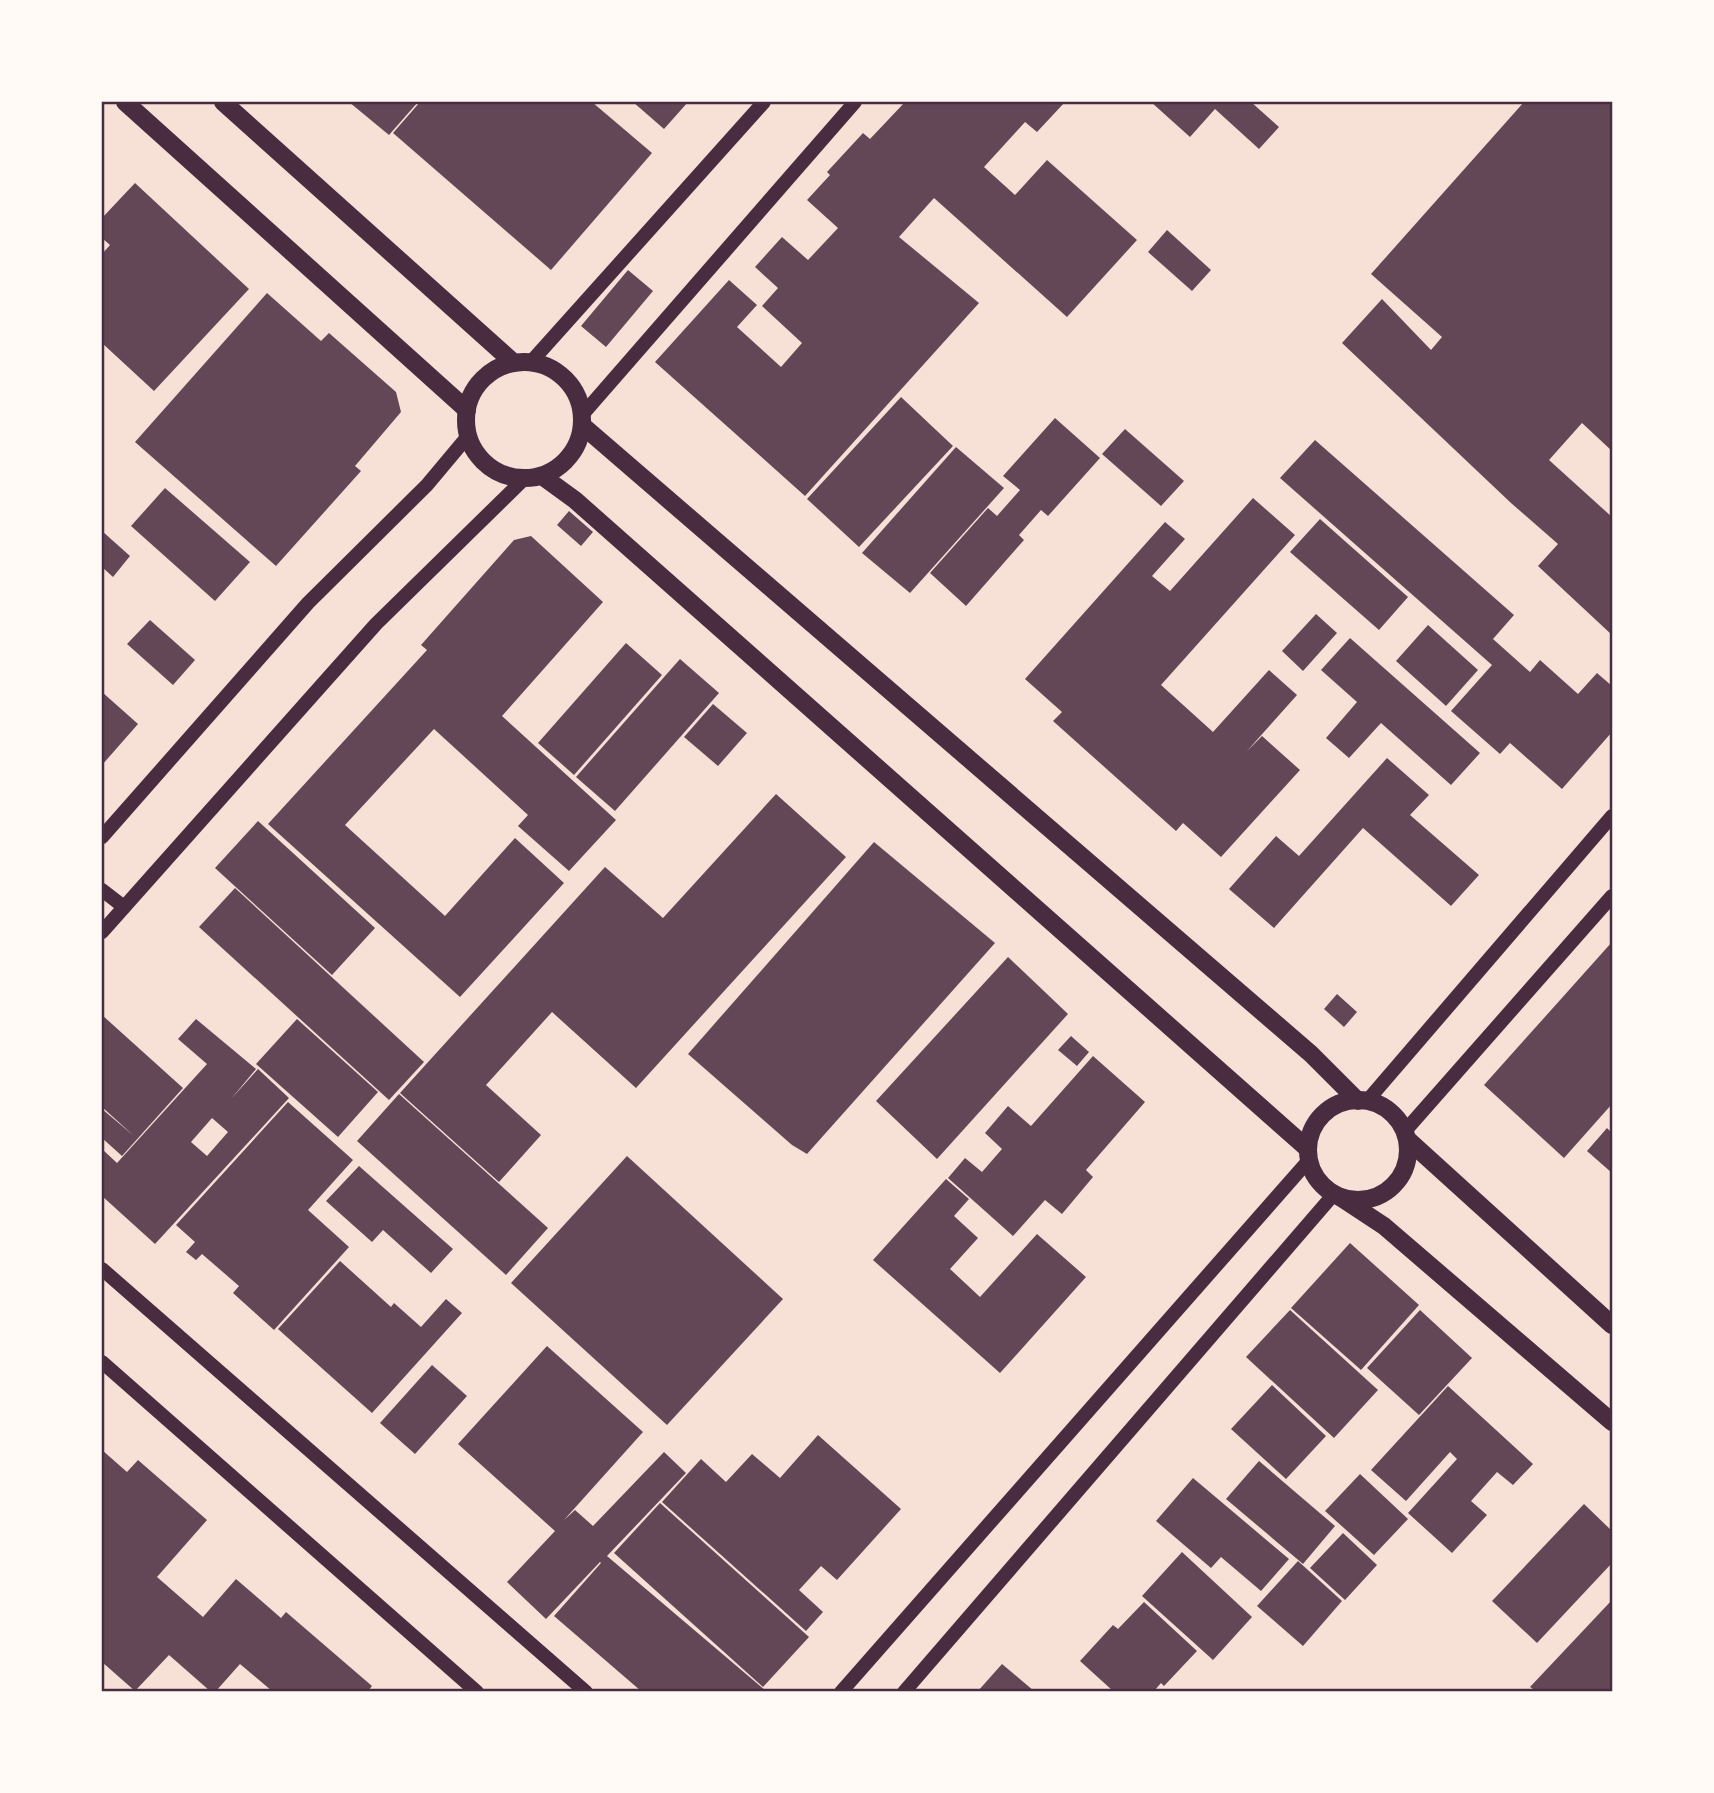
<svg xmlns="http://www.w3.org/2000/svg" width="1714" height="1793" viewBox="0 0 1714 1793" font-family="'Libre Baskerville',serif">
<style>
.building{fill:#644757;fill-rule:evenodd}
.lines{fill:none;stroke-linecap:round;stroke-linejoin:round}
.secondary{stroke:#4a2c40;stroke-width:14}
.primary{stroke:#4a2c40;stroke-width:18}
.neatline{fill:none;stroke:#4a2c40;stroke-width:2.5}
</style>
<rect width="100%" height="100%" fill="#f7e1d7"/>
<g class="building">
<polygon points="349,102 418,102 389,135"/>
<polygon points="420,102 592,102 652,153 551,270 393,133"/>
<polygon points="633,102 688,102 664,129"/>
<polygon points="905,102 1065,102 1037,132 1025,122 984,167 1015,195 1047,160 1137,240 1067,317 934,198 899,237 979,303 805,496 655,362 729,280 757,305 737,327 781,367 802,343 762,306 778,288 755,267 782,237 808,260 838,228 807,200 830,175 827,172 863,133 870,139"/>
<polygon points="1151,102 1251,102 1279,127 1259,149 1215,109 1190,137"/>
<polygon points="1524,102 1612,102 1612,451 1582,423 1549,460 1612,517 1612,635 1538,566 1558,544 1511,503 1342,343 1382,299 1431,350 1442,337 1371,274"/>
<polygon points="135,183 249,289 154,391 102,343 102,254 110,245 102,238 102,218"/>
<polygon points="1167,230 1211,270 1192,291 1148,252"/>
<polygon points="628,270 653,291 606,347 581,326"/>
<polygon points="267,293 321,341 329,333 396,392 401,412 355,466 361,471 276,566 135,442"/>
<polygon points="901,397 953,446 859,547 807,499"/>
<polygon points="1055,418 1100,458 1048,516 1041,510 1019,535 1024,540 966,606 930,573 988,508 997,516 1020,490 1003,476"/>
<polygon points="1125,429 1184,481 1161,506 1102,454"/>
<polygon points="1315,440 1514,615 1493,639 1530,672 1540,660 1578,694 1597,673 1612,686 1612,732 1562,789 1510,743 1500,754 1451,711 1492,665 1280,478"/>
<polygon points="956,447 1004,488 910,593 862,553"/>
<polygon points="165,488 250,562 215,601 131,526"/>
<polygon points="1253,498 1295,535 1161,685 1213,732 1269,670 1297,695 1247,751 1262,736 1300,770 1221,857 1183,823 1176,831 1053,721 1062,712 1025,679 1165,522 1185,539 1152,576 1170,591"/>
<polygon points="569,511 593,532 581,546 557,525"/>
<polygon points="1320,519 1408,597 1379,630 1290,552"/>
<polygon points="102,531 130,556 113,577 102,567"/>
<polygon points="531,536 603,602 502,716 616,820 569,871 518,826 528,815 434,729 345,825 445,916 515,838 564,883 460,997 268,824 427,650 421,645 514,540"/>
<polygon points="1316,614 1337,633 1303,671 1282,651"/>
<polygon points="150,620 195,660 173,685 127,644"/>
<polygon points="1428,625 1478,670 1446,706 1396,661"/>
<polygon points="1350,638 1480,753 1451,785 1381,723 1349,758 1326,738 1357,702 1321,670"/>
<polygon points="626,643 662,675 574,775 538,743"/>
<polygon points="680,659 719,693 615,811 576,777"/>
<polygon points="102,692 138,724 102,765"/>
<polygon points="713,704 747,733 718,766 684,737"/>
<polygon points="1387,758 1429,795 1410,815 1479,875 1451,906 1363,828 1274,928 1229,889 1276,836 1299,856"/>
<polygon points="776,794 846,857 636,1088 552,1012 486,1085 541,1135 499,1182 400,1093 605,867 663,918"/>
<polygon points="258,821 375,928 332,975 215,868"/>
<polygon points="874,842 995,943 807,1154 792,1145 688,1054"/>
<polygon points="235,888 424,1062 389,1100 199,927"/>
<polygon points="1612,942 1612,1104 1564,1158 1484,1085"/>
<polygon points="1008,957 1068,1014 937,1159 876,1101"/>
<polygon points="1337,994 1357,1012 1344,1027 1324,1009"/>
<polygon points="102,1015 183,1088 122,1156 102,1138 102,1109 134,1136 102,1107"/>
<path d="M 196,1019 L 256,1069 L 231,1099 L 258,1069 L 289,1098 L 155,1244 L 102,1196 L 102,1149 L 117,1163 L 207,1064 L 178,1039 ZM 212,1118 L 228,1132 L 207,1156 L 191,1142 Z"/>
<polygon points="297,1019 378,1092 338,1137 256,1064"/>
<polygon points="1071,1036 1089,1052 1077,1066 1058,1050"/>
<polygon points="1093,1056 1145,1102 1086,1170 1093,1177 1062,1214 1045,1200 1013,1236 948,1178 965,1158 982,1172 1002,1149 985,1133 1008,1106 1031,1126"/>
<polygon points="399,1094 548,1228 506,1275 357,1141"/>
<polygon points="288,1102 353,1160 308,1210 349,1247 274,1330 233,1293 239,1286 202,1254 196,1260 186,1252 195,1242 176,1225"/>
<polygon points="1607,1128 1612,1133 1612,1173 1587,1151"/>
<polygon points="627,1156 783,1299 667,1425 511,1283"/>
<polygon points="359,1166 453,1249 431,1273 383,1230 372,1242 326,1201"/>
<polygon points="946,1179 969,1199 954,1216 978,1238 950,1269 980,1297 1037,1234 1086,1277 1000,1373 873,1260"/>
<polygon points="1350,1243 1419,1305 1361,1370 1291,1308"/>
<polygon points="340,1261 391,1307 394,1303 421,1327 446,1299 462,1313 372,1413 278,1329"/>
<polygon points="1290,1310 1378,1390 1334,1438 1246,1357"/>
<polygon points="1420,1310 1472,1358 1419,1415 1367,1368"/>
<polygon points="547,1346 643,1432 564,1520 575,1510 593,1526 664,1452 686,1473 607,1556 766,1691 641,1691 554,1616 601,1563 600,1562 546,1619 507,1582 555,1531 458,1444"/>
<polygon points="432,1365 467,1396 415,1454 380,1423"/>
<polygon points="1272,1385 1326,1436 1286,1479 1231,1429"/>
<polygon points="1448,1386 1533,1464 1513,1485 1497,1472 1471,1501 1487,1515 1452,1553 1408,1513 1457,1459 1450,1452 1406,1501 1371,1470"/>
<polygon points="818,1435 901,1509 837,1580 821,1566 799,1590 823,1612 806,1631 662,1502 701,1459 726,1482 752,1454 780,1478"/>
<polygon points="102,1450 127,1472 138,1460 207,1520 157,1577 203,1617 236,1579 281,1618 286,1612 372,1686 368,1691 272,1691 240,1664 216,1691 210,1691 169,1655 135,1691 102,1662"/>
<polygon points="1259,1461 1335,1526 1303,1564 1226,1499"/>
<polygon points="1360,1474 1408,1519 1374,1555 1325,1511"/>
<polygon points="1193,1478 1289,1559 1261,1591 1221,1557 1211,1568 1156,1521"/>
<polygon points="660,1503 809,1637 763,1687 614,1553"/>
<polygon points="1584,1504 1612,1531 1612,1563 1537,1643 1492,1601"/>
<polygon points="1343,1533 1377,1565 1345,1600 1310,1568"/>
<polygon points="1182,1552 1252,1617 1213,1660 1142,1596"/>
<polygon points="1298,1561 1342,1601 1303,1646 1257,1606"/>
<polygon points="1612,1600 1612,1691 1536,1691 1530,1687"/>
<polygon points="1144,1602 1197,1651 1164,1686 1161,1683 1154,1691 1113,1691 1080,1661 1113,1625 1118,1629"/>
<polygon points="1002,1664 1034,1691 978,1691"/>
</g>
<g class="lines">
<g class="secondary">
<polyline points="531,362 764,102"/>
<polyline points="583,414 855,102"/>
<polyline points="102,837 308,603 427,485 468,436"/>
<polyline points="102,890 124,907"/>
<polyline points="102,932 376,624 525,478"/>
<polyline points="1367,1101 1612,816"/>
<polyline points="1405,1131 1612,896"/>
<polyline points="102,1269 586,1692"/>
<polyline points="102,1362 477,1692"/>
<polyline points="841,1692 1309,1160"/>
<polyline points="904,1692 1334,1194"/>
</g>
<g class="primary">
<polyline points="125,102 467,410"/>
<polyline points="223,102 514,363"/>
<circle cx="524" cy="420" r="58"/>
<polyline points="583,426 1311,1054 1358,1101"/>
<polyline points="542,476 575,500 1308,1149"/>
<circle cx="1358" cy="1150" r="50"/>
<polyline points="1407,1139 1612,1325"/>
<polyline points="1340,1197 1384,1226 1612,1422"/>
</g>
</g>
<rect width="1714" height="1793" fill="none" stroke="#fffaf5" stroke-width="206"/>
<rect x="103" y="103" width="1508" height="1587" class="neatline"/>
</svg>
